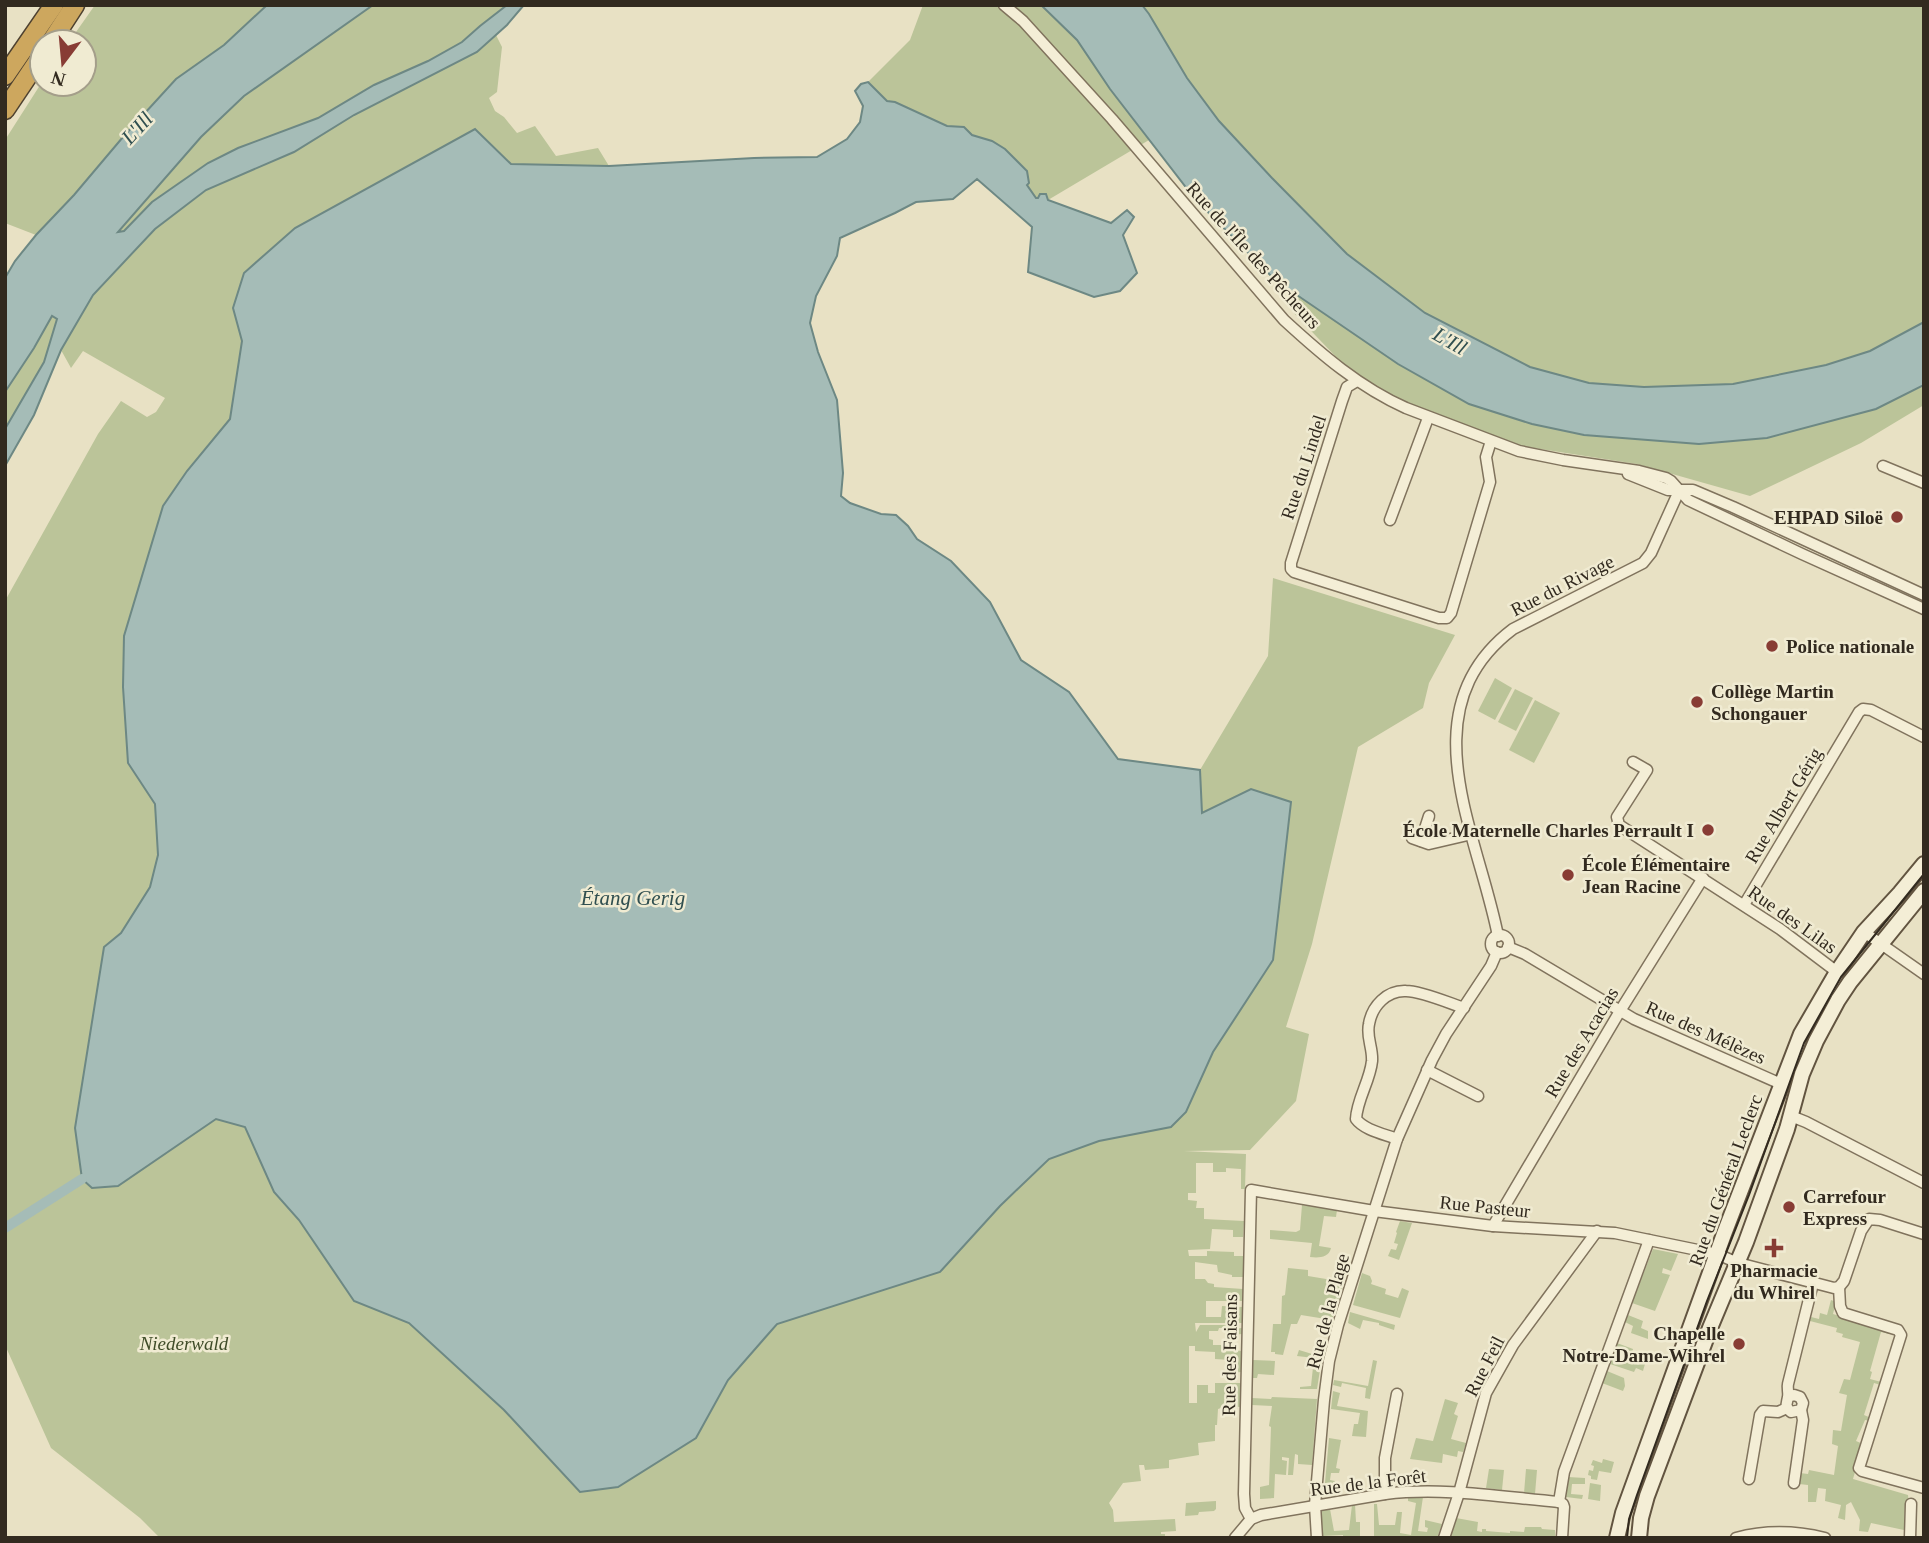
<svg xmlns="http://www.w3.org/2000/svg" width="1929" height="1543" viewBox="0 0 1929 1543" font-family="Georgia,serif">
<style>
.green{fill:#bbc499}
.water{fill:#a5bcb7;stroke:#6d8884;stroke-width:2}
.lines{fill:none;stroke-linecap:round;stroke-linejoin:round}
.canal{stroke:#a5bcb7;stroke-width:10}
.street-casing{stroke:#80735d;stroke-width:13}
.secondary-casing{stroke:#625440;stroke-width:18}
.highway-casing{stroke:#4e4130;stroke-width:21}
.street{stroke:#f4eed6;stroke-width:10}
.secondary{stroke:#f4eed6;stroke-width:14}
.highway{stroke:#cda75e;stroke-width:18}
.tram{stroke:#322a1f;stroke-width:2}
.poi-dot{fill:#883c34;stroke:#f0ebd2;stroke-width:2.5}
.labels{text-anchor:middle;stroke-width:5;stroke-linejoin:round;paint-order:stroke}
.street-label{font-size:19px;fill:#322a1f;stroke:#f0ebd2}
.poi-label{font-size:19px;font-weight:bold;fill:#322a1f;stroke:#f0ebd2;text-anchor:start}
.park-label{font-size:19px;font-style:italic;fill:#3f4c28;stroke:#f0ebd2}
.water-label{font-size:21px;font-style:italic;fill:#304f50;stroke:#f0ebd2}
</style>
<rect width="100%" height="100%" fill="#e8e1c4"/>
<g class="green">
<polygon points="95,5 267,5 224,45 176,79 74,195 36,235 5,223 5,140 42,82 42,84 84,84 84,42 69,42"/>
<polygon points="373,5 507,5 480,26 462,42 428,61 373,85 318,118 238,148 208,163 152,202 124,231 117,233 201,137 244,96"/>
<polygon points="923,5 1041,5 1077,40 1110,89 1149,140 1048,200 1036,198 1027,185 1029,183 1027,170 1005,149 992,141 971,135 964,127 947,126 895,102 887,101 868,82 910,40"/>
<polygon points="1142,5 1924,5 1924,322 1870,351 1826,365 1733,384 1644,387 1589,383 1530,367 1425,313 1347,254 1272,178 1219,121 1187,78 1149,14"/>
<polygon points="496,35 502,47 497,92 489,98 495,111 504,117 517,133 535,126 556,156 598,148 609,166 511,164 475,129 295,228 233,308 242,341 230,419 187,471 163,505 124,636 123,687 128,763 155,804 158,855 150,887 121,933 104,947 75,1128 82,1178 118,1186 216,1119 245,1127 274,1192 299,1220 354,1301 409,1323 504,1410 696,1438 728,1380 777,1324 940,1272 1000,1206 1049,1159 1099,1141 1171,1127 1186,1112 1213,1052 1273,960 1251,789 1202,813 1200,770 1268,656 1273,578 1455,635 1429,683 1423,708 1358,747 1312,944 1286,1027 1309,1034 1296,1101 1250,1150 1184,1151 1246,1154 1245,1189 1241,1189 1241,1169 1226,1168 1226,1172 1213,1172 1213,1163 1196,1163 1196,1193 1188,1193 1188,1200 1197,1201 1196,1208 1204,1208 1204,1219 1244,1221 1243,1237 1233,1237 1233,1230 1212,1229 1210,1249 1188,1250 1189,1256 1207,1256 1207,1251 1234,1252 1234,1256 1244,1256 1243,1277 1232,1277 1232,1275 1218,1272 1217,1265 1195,1262 1195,1279 1205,1279 1208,1283 1214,1284 1214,1287 1243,1289 1242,1301 1206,1301 1206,1317 1221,1317 1222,1306 1242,1307 1242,1323 1195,1323 1196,1332 1200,1325 1232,1325 1232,1329 1242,1328 1242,1334 1232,1335 1230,1328 1219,1328 1218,1331 1209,1331 1209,1339 1213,1340 1213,1345 1221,1345 1222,1347 1241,1351 1241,1372 1230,1373 1230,1360 1215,1359 1215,1352 1195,1351 1195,1346 1189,1346 1189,1403 1197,1403 1197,1385 1208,1385 1208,1393 1215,1393 1215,1383 1240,1383 1240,1407 1222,1405 1221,1408 1218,1409 1217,1425 1215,1425 1215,1441 1198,1443 1199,1455 1169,1460 1169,1468 1145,1470 1144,1465 1139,1465 1141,1481 1123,1483 1109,1503 1113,1510 1114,1522 1175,1519 1176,1531 1161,1532 1161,1534 1165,1534 1165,1538 160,1538 140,1518 51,1448 5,1345 5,601 98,434 121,401 147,417 156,412 165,398 83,351 71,368 61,350 93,295 121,263 155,229 206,190 294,152 354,115 477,52"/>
<polygon points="1294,293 1398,364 1469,404 1532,424 1584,435 1699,444 1876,409 1924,385 1924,405 1861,443 1750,496 1637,464 1521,446 1446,419 1384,392 1340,361 1291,310"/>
<polygon points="52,315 57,319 44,362 5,429 5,392 34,348"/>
<polygon points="1495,678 1512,688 1495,720 1478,711"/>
<polygon points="1515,689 1533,698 1516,731 1498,722"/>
<polygon points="1535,700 1560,713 1534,763 1509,750"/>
<path d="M 1302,1205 L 1337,1210 L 1336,1217 L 1324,1216 L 1319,1246 L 1331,1248 C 1329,1258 1318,1258 1310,1257 L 1312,1243 L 1270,1239 L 1270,1230 L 1296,1232 L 1300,1230 Z"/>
<polygon points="1400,1221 1412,1223 1399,1260 1388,1256 1391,1249 1396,1250 1398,1244 1394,1243 1397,1233 1396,1232"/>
<polygon points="1653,1249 1678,1254 1671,1271 1663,1268 1662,1273 1670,1275 1655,1311 1632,1303"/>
<polygon points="1288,1268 1308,1270 1308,1276 1344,1282 1332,1320 1301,1315 1297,1324 1291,1324 1283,1355 1275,1354 1275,1352 1271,1352 1273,1324 1281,1324 1282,1296 1285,1295"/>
<polygon points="1362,1273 1370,1276 1372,1281 1371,1284 1386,1289 1385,1294 1398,1298 1402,1288 1409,1291 1400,1318 1353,1305"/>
<polygon points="1831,1300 1836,1302 1833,1314 1890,1331 1889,1334 1881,1332 1870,1371 1872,1372 1870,1379 1885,1383 1884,1386 1874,1383 1864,1415 1871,1418 1870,1421 1865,1420 1856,1441 1863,1444 1853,1479 1908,1495 1909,1504 1905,1505 1904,1530 1871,1523 1868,1532 1859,1531 1860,1520 1851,1502 1846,1505 1845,1520 1838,1518 1841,1505 1825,1501 1826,1489 1818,1488 1816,1502 1808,1502 1808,1485 1799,1484 1800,1473 1808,1474 1809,1470 1834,1475 1838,1446 1832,1444 1833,1430 1841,1431 1847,1395 1839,1393 1844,1379 1850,1380 1860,1342 1842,1337 1843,1334 1836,1332 1837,1328 1810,1321 1811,1317 1819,1319 1820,1313 1827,1315"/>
<polygon points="1350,1312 1395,1325 1394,1330 1379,1325 1379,1323 1363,1320 1360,1329 1348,1323"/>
<polygon points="1628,1315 1643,1321 1641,1328 1648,1331 1648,1339 1631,1333 1633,1326 1625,1322"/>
<polygon points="1617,1343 1633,1349 1632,1354 1641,1357 1639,1362 1645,1364 1643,1371 1636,1368 1634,1372 1610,1364"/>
<polygon points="1299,1350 1322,1357 1317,1389 1300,1389 1300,1387 1311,1386 1314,1358 1297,1356"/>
<polygon points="1253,1360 1275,1361 1274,1375 1258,1374 1257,1378 1253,1378"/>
<polygon points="1373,1360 1377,1361 1370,1399 1365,1398 1366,1388 1342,1383 1341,1387 1333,1385 1334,1380 1368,1386"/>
<polygon points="1607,1371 1624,1378 1625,1386 1623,1391 1602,1383"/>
<polygon points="1333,1391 1340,1393 1337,1406 1368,1411 1366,1437 1352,1436 1354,1424 1358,1424 1360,1413 1331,1409"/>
<polygon points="1272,1397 1317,1399 1312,1465 1298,1464 1298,1455 1295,1454 1293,1475 1288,1475 1289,1458 1282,1457 1282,1460 1287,1461 1286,1475 1275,1474 1274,1498 1260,1499 1260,1487 1269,1485 1271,1427 1269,1426 1272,1406 1252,1405 1252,1398 1271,1399"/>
<polygon points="1445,1399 1458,1403 1454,1414 1458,1416 1451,1439 1466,1443 1463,1452 1458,1451 1457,1457 1443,1454 1442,1463 1410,1459 1416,1438 1433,1441"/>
<polygon points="1329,1438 1341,1440 1336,1468 1340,1469 1339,1473 1331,1473 1330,1480 1335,1481 1336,1494 1324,1494"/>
<polygon points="1603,1459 1614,1462 1611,1473 1599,1471 1597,1480 1591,1479 1591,1476 1588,1475 1589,1470 1593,1471 1594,1466 1591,1465 1593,1460 1602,1463"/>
<polygon points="1489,1469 1504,1470 1502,1490 1486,1488"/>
<polygon points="1526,1469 1537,1470 1535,1494 1524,1493"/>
<polygon points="1568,1477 1585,1478 1585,1484 1572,1484 1571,1494 1583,1495 1582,1499 1566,1497"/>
<polygon points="1590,1483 1601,1485 1600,1501 1588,1499"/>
<polygon points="1423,1497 1418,1531 1427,1532 1428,1528 1425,1527 1425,1520 1442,1524 1437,1538 1374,1538 1374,1504 1377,1504 1379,1525 1395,1525 1397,1512 1402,1512 1400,1533 1411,1535 1416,1503 1408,1501 1408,1498"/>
<polygon points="1216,1501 1216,1509 1214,1511 1199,1512 1198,1515 1185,1516 1186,1503"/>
<polygon points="1355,1504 1356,1522 1360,1522 1360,1536 1368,1536 1368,1538 1343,1538 1343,1535 1322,1536 1321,1513 1323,1510 1330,1509 1334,1531 1349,1530 1352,1505"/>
<polygon points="1456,1518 1478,1522 1477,1531 1482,1532 1482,1529 1486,1529 1486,1531 1510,1533 1510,1531 1524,1532 1525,1527 1541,1527 1542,1529 1555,1530 1555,1538 1450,1538"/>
</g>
<g class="water">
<polygon points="267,5 373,5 244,96 201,137 118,232 124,231 152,202 208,163 238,148 318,118 374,85 428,61 462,42 480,26 507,5 524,5 507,25 477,52 354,115 294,152 206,190 155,229 93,295 61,350 34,415 5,466 5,429 44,362 57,319 52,316 34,348 5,392 5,278 15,261 36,235 74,195 123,137 176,79 224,45"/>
<polygon points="1041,5 1142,5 1149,14 1187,78 1219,121 1272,178 1347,254 1425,313 1530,367 1589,383 1644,387 1733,384 1826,365 1870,351 1924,322 1924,385 1876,409 1767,438 1699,444 1584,435 1532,424 1469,404 1398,364 1294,293 1282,287 1195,199 1110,89 1077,40"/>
<polygon points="868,82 887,101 895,102 947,126 964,127 972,135 992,141 1005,149 1027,171 1029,183 1027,185 1036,198 1038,198 1040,194 1046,194 1048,200 1111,223 1127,210 1134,217 1123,235 1137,273 1120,291 1094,297 1028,272 1032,227 977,179 953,199 916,202 895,213 840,238 837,256 816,296 810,323 818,352 837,400 843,473 841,496 850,503 881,514 896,515 908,526 917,539 951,561 990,602 1021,660 1069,692 1118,759 1200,770 1202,813 1251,789 1291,802 1273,960 1213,1052 1186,1112 1171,1127 1099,1141 1049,1159 1000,1206 940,1272 777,1324 728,1380 696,1438 618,1487 580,1492 504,1410 409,1323 354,1301 299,1220 274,1192 245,1127 216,1119 118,1186 92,1188 82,1179 75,1128 104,947 121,933 150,887 158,855 155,804 128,763 123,687 124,636 163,506 187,471 230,419 242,341 233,308 244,273 295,228 475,129 511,164 609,166 754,158 817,157 847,139 860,122 863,106 855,91 861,84"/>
</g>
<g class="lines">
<polyline class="canal" points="5,1228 82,1179"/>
<defs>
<g id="street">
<path d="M 1004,5 L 1023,21 L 1112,119 L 1284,320 C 1321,354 1359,387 1406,408 L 1519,451 L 1563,460 L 1639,471 L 1666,478 L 1671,481 L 1688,500 L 1802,554 L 1924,609"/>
<polyline points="1357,381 1347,387 1342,401 1291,563 1291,569 1294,572 1439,618 1447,618 1451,613 1490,482 1486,457 1491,441"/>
<polyline points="1883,466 1924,483"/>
<polyline points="1628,474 1668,490 1693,490 1733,507 1924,595"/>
<polyline points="1390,520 1428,418"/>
<polyline points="1633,762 1647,770 1617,817 1619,825 1780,929 1837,972"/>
<polyline points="1412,838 1429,844 1472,834"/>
<polyline points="1421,841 1429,816"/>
<polyline points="1744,905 1859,712 1863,709 1871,710 1924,737"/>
<polyline points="1864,932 1924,974"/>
<circle cx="1500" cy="944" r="9"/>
<path d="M 1498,936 C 1478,833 1407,709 1513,629 L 1643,563 L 1651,553 L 1679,491"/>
<polyline points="1508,947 1525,954 1634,1019 1781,1084"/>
<polyline points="1427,1070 1478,1096"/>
<polyline points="1791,1116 1806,1122 1924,1183"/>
<path d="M 1397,1139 C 1384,1134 1364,1130 1356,1119 C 1357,1099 1370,1081 1372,1061 C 1373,1048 1366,1037 1369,1024 C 1372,1006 1387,990 1406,991 C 1421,991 1449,1003 1464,1008"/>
<polyline points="1493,1226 1620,1011 1703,878"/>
<polyline points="1839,1287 1840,1306 1843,1313 1898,1330 1901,1335 1859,1468 1862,1471 1924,1488"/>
<path d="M 1788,1397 L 1794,1395 L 1800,1397 L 1803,1403 L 1801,1410 L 1791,1412 C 1784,1406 1787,1404 1788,1397 C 1789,1393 1787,1388 1788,1384 L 1813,1283"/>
<polyline points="1749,1479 1760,1415 1763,1411 1778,1412 1787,1408"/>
<polyline points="1794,1483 1803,1420 1801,1410"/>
<polyline points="1385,1494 1385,1458 1397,1394"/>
<polyline points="1559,1502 1564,1472 1649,1240"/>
<polyline points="1559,1502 1563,1504 1564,1507 1562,1538"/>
<polyline points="1251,1519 1245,1508 1244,1494 1251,1190 1374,1211 1493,1226 1615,1233 1717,1254 1738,1263 1834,1288 1839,1287 1844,1281 1861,1231 1869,1219 1880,1220 1924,1234"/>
<path d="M 1235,1538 L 1251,1519 L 1261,1515 L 1385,1494 C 1443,1487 1501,1497 1559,1502"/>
<polyline points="1317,1538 1315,1505 1324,1400 1329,1361 1338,1325 1397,1139 1432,1060 1446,1034 1491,966 1497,952"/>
<polyline points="1444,1538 1459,1493 1486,1393 1513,1345 1597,1231"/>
<path d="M 1736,1538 C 1766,1530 1796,1531 1825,1538"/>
<polyline points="1910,1538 1911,1504"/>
</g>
<g id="secondary">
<polyline points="1617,1538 1623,1513 1724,1234 1801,1034 1837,972 1864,932 1900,893 1924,864"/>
<polyline points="1639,1538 1641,1518 1647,1496 1710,1328 1746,1242 1787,1129 1802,1074 1816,1041 1838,1000 1850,982 1924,891"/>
</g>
<g id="highway">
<polyline points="51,42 75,5"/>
<polyline points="5,76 54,5"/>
<polyline points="5,110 42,55"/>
</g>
</defs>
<use href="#street" class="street-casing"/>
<use href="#secondary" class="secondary-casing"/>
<use href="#highway" class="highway-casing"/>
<use href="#street" class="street"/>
<use href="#secondary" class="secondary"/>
<use href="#highway" class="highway"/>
<polyline class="tram" points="1627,1538 1629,1519 1637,1495 1707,1301 1749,1195 1804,1043 1841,977 1924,874"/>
</g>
<g class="poi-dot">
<circle cx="1897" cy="517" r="7"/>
<circle cx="1772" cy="646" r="7"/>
<circle cx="1697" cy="702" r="7"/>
<circle cx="1708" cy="830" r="7"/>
<circle cx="1568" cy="875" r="7"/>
<circle cx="1789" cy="1207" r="7"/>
<path d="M1770.5 1237.5h7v7h7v7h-7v7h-7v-7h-7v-7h7z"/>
<circle cx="1739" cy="1344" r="7"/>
</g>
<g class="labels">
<g class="street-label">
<text transform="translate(1254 255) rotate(48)" y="7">Rue de l'Île des Pêcheurs</text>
<text transform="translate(1303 467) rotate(-72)" y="7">Rue du Lindel</text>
<text transform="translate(1562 585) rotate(-27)" y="7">Rue du Rivage</text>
<text transform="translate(1783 805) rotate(-59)" y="7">Rue Albert Gérig</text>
<text transform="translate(1793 919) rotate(35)" y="7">Rue des Lilas</text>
<text transform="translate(1706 1032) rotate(24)" y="7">Rue des Mélèzes</text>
<text transform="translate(1581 1042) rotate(-59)" y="7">Rue des Acacias</text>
<text transform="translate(1725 1180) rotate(-70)" y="7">Rue du Général Leclerc</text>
<text transform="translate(1485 1206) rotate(6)" y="7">Rue Pasteur</text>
<text transform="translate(1327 1311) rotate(-75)" y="7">Rue de la Plage</text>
<text transform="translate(1229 1355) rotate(-89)" y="7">Rue des Faisans</text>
<text transform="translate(1484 1366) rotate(-63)" y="7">Rue Feil</text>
<text transform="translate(1368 1482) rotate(-7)" y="7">Rue de la Forêt</text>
</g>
<g class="poi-label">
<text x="1883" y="524" text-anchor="end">EHPAD Siloë</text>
<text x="1786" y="653">Police nationale</text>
<text x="1711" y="698">Collège Martin<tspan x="1711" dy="22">Schongauer</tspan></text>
<text x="1694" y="837" text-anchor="end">École Maternelle Charles Perrault I</text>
<text x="1582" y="871">École Élémentaire<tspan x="1582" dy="22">Jean Racine</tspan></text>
<text x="1803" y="1203">Carrefour<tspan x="1803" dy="22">Express</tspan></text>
<text x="1774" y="1277" text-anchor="middle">Pharmacie<tspan x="1774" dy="22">du Whirel</tspan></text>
<text x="1725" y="1340" text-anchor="end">Chapelle<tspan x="1725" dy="22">Notre-Dame-Wihrel</tspan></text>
</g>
<g class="park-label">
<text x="184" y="1350">Niederwald</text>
</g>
<g class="water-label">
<text transform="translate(137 128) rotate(-47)" y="7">L'Ill</text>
<text transform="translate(1450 341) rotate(30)" y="7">L'Ill</text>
<text x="633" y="905">Étang Gerig</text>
</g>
</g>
<rect width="1929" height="1543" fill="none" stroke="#322a1f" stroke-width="14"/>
<g transform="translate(63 63) rotate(196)"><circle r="33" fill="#f0ebd2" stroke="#a49e8a" stroke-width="2"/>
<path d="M0-5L12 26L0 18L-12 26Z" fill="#883c34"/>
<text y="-10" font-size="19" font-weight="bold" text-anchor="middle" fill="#322a1f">N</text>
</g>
</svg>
